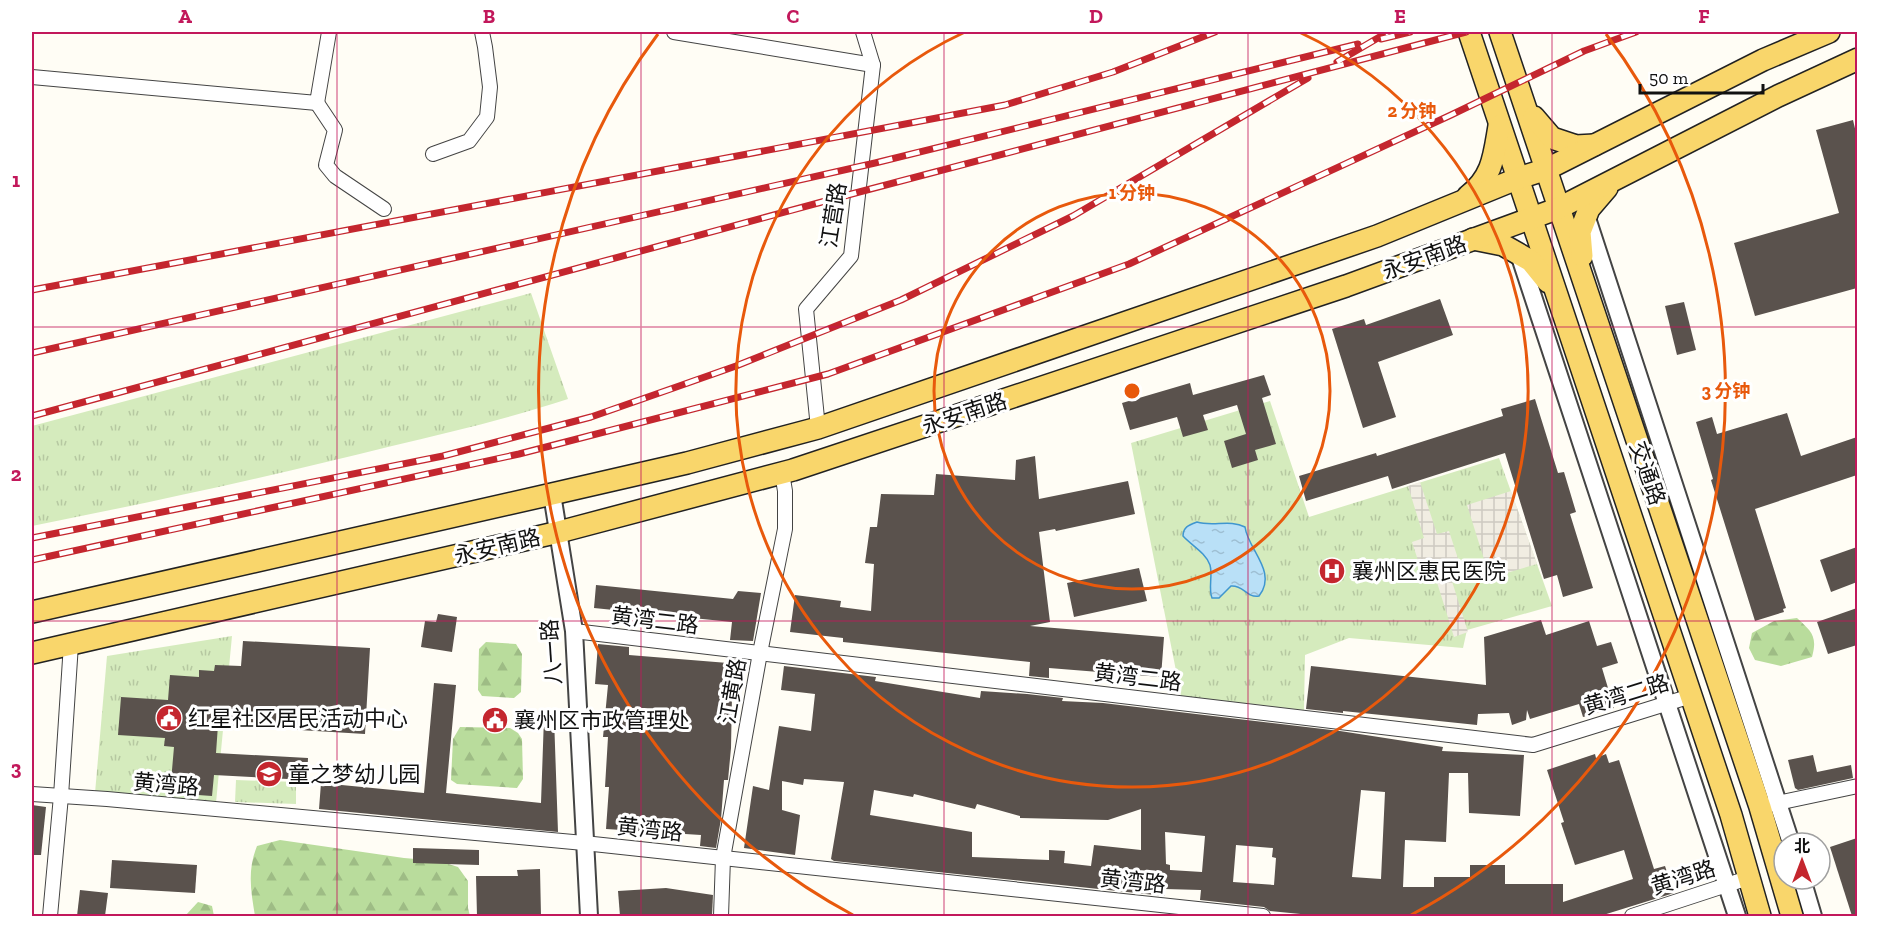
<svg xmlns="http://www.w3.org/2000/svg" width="1889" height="948" viewBox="0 0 1889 948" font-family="'Zilla Slab','Noto Sans SC',serif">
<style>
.forest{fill:url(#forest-firs)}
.park{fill:url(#park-tufts)}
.plaza{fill:url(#plaza-grid)}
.water{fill:url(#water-ripples);stroke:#3f96cf;stroke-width:1.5}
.building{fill:#5a524d;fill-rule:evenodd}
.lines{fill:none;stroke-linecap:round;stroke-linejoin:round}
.minor-casing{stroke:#444;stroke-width:16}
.tertiary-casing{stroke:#444;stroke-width:20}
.primary-casing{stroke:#222;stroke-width:24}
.minor{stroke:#fff;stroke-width:14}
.tertiary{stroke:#fff;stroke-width:16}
.primary{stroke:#f9d66b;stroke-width:21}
.rail-casing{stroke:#c4262e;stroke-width:7}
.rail{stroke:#fff;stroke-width:4.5;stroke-dasharray:14;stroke-linecap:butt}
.grid{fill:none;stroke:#c2185b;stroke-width:1.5;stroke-opacity:0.55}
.ring{fill:none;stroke:#e8590c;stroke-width:3}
.labels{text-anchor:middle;stroke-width:6;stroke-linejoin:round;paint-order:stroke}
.street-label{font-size:22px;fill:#111;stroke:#fff}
.poi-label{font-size:22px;fill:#111;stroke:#fff;text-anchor:start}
.centre{fill:#e8590c;stroke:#fff;stroke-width:3}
.ring-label{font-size:18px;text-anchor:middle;font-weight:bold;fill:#e8590c;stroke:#fff;stroke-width:6;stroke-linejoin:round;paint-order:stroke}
.neatline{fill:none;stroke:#c2185b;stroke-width:2}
.grid-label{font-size:20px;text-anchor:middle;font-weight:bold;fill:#c2185b}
</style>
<defs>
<pattern id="forest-firs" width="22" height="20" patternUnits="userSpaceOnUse" patternTransform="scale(1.5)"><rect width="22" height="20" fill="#b9dc9c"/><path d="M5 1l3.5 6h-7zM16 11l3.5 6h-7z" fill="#9ebc85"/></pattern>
<pattern id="park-tufts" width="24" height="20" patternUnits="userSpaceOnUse" patternTransform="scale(1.5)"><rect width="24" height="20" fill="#d5ebbd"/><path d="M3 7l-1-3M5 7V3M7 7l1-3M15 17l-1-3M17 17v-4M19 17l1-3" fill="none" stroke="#b6c8a1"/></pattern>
<pattern id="plaza-grid" width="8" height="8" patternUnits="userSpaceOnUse" patternTransform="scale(1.5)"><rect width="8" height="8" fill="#f1ede2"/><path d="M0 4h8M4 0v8" fill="none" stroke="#cecac1"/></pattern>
<pattern id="water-ripples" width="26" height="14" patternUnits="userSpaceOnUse" patternTransform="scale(1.5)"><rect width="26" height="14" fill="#b9e0f7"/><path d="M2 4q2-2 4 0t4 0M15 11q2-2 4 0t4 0" fill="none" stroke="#9ebfd3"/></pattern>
</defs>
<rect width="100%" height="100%" fill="#fffdf5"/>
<g class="forest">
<path d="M 1797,618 C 1811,631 1818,636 1812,657 L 1781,666 L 1755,660 L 1749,648 L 1752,633 L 1774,621 Z"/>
<polygon points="486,642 516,644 522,654 521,692 514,698 482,696 478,690 479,649"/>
<polygon points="460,727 510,728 518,733 522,739 523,779 517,788 457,784 451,780 453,739"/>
<path d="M 280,840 L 404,858 L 439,861 L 458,867 L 468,881 L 468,908 L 470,916 L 255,916 C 251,891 247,871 257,846 Z"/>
<polygon points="198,902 212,906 214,916 185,916"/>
</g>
<g class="park">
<path d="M 531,293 L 568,399 C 510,418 451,432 392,446 C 273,476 152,502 32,526 L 32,426 Z"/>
<polygon points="1270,401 1309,517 1499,458 1552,606 1467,630 1463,648 1349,638 1305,655 1304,710 1181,696 1131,443"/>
<polygon points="232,636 216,803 95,793 107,656"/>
<polygon points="236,780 296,782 296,804 235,802"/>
</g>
<g class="plaza">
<polygon points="1420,482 1437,534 1449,531 1462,571 1450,575 1468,632 1454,637 1436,579 1425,582 1412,542 1424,538 1408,486"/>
<polygon points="1511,491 1537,564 1490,578 1467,505"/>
</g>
<path class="water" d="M 1197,522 C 1213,527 1230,519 1245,527 C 1248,550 1278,572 1259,596 C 1246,598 1244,585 1231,586 L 1219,598 L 1212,598 C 1208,588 1213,576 1210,565 C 1206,553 1191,545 1183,536 C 1183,527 1189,525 1197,522 Z"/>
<g class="building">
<polygon points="1853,120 1857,137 1857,288 1755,316 1734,243 1839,213 1816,130"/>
<polygon points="1440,299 1453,335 1378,362 1396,417 1363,428 1332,329 1364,319 1366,325"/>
<polygon points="1684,302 1696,350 1677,355 1665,306"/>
<polygon points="1264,375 1271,395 1262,398 1276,444 1255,450 1258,460 1232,468 1224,441 1246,434 1237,405 1203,415 1208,430 1183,437 1177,417 1130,430 1122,403 1190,383 1193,395"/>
<polygon points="1535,399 1558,473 1564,472 1576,512 1570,514 1593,588 1563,597 1557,575 1544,579 1505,453 1392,489 1388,476 1306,501 1299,476 1376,453 1377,456 1503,416 1501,409"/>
<polygon points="1787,413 1801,456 1857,437 1857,475 1755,509 1786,608 1783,609 1784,612 1755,621 1711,480 1713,479 1696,422 1712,417 1717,434"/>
<polygon points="1035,456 1039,499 1128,481 1135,514 1056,531 1055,529 1039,532 1050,622 1030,626 1164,637 1161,677 1049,668 1049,678 1029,676 1030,662 843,642 843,638 790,632 795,595 841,601 840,607 871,611 874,564 865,563 870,527 877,527 881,494 934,495 936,474 1015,480 1016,460"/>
<polygon points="1857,547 1857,582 1831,592 1820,560"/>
<polygon points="1139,568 1147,601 1074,617 1067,583"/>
<polygon points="596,585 733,599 738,591 761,593 753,641 730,640 732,622 594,608"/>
<polygon points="1857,608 1857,645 1828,654 1817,622"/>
<polygon points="438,614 457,617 452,652 421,647 425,621 436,622"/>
<polygon points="1541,620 1546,635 1589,621 1597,646 1611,642 1618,663 1602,668 1614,708 1583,717 1579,704 1530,719 1527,710 1526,720 1512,725 1509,713 1478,714 1477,725 1343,711 1343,713 1306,709 1311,666 1486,685 1484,637"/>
<polygon points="243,641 370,648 365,734 218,725 216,753 308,758 307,780 214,775 212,796 170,793 174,747 164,746 165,738 118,735 121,697 168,700 170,675 199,677 199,670 214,671 215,665 241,666"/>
<polygon points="598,644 629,647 629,655 728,663 728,658 741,660 739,696 732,695 731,748 728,780 724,780 721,819 716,848 700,846 701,835 606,829 609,787 605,787 608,737 603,737 608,685 595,684"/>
<path d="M 784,666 L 876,677 L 875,681 L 980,698 L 981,691 L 1027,694 L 1063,698 L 1062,701 L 1103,703 L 1340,731 L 1443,747 L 1442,751 L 1524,755 L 1520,816 L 1469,813 L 1468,773 L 1449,773 L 1446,842 L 1405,840 L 1403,887 L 1434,887 L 1434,877 L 1470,877 L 1470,865 L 1505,865 L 1505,884 L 1563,884 L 1563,902 L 1633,879 L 1624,850 L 1575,865 L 1561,823 L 1564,822 L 1547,770 L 1595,754 L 1596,758 L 1606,754 L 1609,763 L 1619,760 L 1654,869 L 1665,866 L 1674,893 L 1600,916 L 1321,916 L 1270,911 L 1264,907 L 1200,900 L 1201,890 L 1165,889 L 1165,896 L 834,861 L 831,859 L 844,782 L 804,779 L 803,785 L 782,781 L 782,810 L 800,815 L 795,855 L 744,848 L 753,786 L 769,790 L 779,726 L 811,731 L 815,694 L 781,690 ZM 874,790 L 913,797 L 914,794 L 975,809 L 977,804 L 1020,816 L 1020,818 L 1108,820 L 1141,809 L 1141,850 L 1094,845 L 1091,866 L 1064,863 L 1065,851 L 1049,850 L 1049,860 L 972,857 L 972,832 L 870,815 ZM 1361,790 L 1385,792 L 1381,879 L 1352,877 ZM 1165,832 L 1205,836 L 1202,872 L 1170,870 L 1170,865 L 1166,864 ZM 1236,845 L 1273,848 L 1272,857 L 1276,858 L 1274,885 L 1233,882 Z"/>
<polygon points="434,683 456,685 446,793 541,803 544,717 554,717 558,832 319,809 321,783 424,793"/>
<polygon points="1813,755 1817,772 1851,765 1853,778 1798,790 1795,788 1788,760"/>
<polygon points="32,805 46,807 41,855 32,855"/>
<polygon points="1857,838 1857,916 1852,916 1830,847"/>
<polygon points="413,848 479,850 479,865 413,863"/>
<polygon points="112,860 197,865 195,893 110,888"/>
<polygon points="540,869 541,916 477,916 476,876 518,876 517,870"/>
<polygon points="666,888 713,895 712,916 620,916 618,891"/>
<polygon points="80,890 108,893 105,916 77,916"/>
</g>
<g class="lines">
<defs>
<g id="minor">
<polyline points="674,32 873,65"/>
<polyline points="32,77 317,103 329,32"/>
<polyline points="317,103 335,130 326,165 335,176 384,209"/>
<polyline points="433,154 469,141 487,117 490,87 485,47 482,32"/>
<polyline points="818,428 806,309 851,256 873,65 863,32"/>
<polyline points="574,631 1533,745 1691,696"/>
<polyline points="32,794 107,799 584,843 1263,916"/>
<polyline points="1768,805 1858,786"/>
<polyline points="50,916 61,796 71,644"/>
<polyline points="721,916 723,858 760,653 785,529 785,491 782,473"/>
<polyline points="1632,916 1748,878"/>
</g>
<g id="tertiary">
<polyline points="1586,215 1791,843"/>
<polyline points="1519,254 1737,916"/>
<polyline points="552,494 574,631 589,916"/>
<polyline points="1802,879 1813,916"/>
</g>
<g id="primary">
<polyline points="1469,32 1731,815 1760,916"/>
<polyline points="1500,32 1760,807 1792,916"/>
<polyline points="1534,117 1552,138 1576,146 1594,145"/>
<path d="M 1468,196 C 1493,177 1494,155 1499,126"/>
<polyline points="1473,239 1503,245 1531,261 1548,282"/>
<polyline points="1582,256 1580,232 1589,209 1607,188"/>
<polyline points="32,612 552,494 687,463 818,428 1377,236 1519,178 1547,169 1763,60 1829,32"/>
<polyline points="32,653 559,532 793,470 1346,286 1559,208 1778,96 1858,59"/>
</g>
</defs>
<use href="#minor" class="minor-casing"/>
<use href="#tertiary" class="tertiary-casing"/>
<use href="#primary" class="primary-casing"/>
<use href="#minor" class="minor"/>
<use href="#tertiary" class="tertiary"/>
<use href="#primary" class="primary"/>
<defs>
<g id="rail">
<polyline points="1381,39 1410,32"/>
<polyline points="1337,62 1388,32"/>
<polyline points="32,290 1005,105 1113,72 1215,32"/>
<polyline points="32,353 875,163 1358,44"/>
<polyline points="32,416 844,196 1466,32"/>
<polyline points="32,538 443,456 591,417 736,366 901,300 1073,216 1308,78"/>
<polyline points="32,560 519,454 828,374 1129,264 1451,115 1584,51 1636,32"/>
</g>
</defs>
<use href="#rail" class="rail-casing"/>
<use href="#rail" class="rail"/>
</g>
<path class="grid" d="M 337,32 L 337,916M 641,32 L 641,916M 944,32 L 944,916M 1248,32 L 1248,916M 1552,32 L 1552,916M 32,327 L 1858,327M 32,621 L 1858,621"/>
<g class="ring">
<circle cx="1132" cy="391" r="198"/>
<path d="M1299 32A396 396 0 1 1 965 32"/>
<path d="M853 915A594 594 0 0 1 658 34M1606 34A594 594 0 0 1 1411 915"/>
</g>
<defs>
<symbol id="hospital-disc" viewBox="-11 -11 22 22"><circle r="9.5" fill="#c4262e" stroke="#fff"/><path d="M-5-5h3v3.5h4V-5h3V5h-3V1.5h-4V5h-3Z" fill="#fff"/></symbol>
<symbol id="civic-disc" viewBox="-11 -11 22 22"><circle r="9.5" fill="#c4262e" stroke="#fff"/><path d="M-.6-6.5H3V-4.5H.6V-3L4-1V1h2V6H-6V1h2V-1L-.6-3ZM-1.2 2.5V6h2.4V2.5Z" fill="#fff"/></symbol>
<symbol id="school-disc" viewBox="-11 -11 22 22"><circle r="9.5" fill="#c4262e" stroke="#fff"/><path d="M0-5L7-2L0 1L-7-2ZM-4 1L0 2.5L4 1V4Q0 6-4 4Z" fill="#fff"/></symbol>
</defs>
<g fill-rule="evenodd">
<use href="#hospital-disc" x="1317" y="556" width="30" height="30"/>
<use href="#civic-disc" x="154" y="703" width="30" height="30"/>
<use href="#civic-disc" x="480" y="705" width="30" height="30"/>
<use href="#school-disc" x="254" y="759" width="30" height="30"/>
</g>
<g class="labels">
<g class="street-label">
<text transform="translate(833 215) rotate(-81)" y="8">江营路</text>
<text transform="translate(1424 257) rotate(-20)" y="8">永安南路</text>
<text transform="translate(964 413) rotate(-18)" y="8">永安南路</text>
<text transform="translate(1648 473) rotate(71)" y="8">交通路</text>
<text transform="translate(497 546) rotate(-13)" y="8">永安南路</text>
<text transform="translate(655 620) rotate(7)" y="8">黄湾二路</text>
<text transform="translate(551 652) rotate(-94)" y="8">八一路</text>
<text transform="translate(1138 677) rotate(7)" y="8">黄湾二路</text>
<text transform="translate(732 691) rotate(-80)" y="8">江黄路</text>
<text transform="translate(1626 694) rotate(-17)" y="8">黄湾二路</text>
<text transform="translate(166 784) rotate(5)" y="8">黄湾路</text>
<text transform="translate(650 829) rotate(6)" y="8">黄湾路</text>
<text transform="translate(1683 877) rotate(-18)" y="8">黄湾路</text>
<text transform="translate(1133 881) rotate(6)" y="8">黄湾路</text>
</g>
<g class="poi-label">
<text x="1352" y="579">襄州区惠民医院</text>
<text x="188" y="726">红星社区居民活动中心</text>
<text x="514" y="728">襄州区市政管理处</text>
<text x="288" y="782">童之梦幼儿园</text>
</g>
</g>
<circle cx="1132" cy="391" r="9" class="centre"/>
<g class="ring-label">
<text x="1412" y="117">2 分钟</text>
<text x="1132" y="199">1 分钟</text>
<text x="1726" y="397">3 分钟</text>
</g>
<rect width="1889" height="948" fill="none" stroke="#ffffff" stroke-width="66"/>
<g transform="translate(1802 861)"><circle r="28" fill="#ffffff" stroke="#a0a0a0" stroke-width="1.5"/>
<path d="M0-4.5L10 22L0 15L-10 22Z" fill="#c4262e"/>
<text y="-9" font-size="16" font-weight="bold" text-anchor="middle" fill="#111111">北</text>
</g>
<path d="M1640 84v9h123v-9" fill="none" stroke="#111111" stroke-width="3"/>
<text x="1649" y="84" font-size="18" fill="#111111" stroke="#ffffff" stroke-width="4.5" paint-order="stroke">50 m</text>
<rect x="33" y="33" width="1823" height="882" class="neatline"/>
<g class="grid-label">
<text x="185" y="23">A</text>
<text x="489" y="23">B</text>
<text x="793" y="23">C</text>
<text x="1096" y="23">D</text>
<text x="1400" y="23">E</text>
<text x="1704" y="23">F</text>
<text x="16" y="187">1</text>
<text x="16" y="481">2</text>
<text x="16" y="775">3</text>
</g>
</svg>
